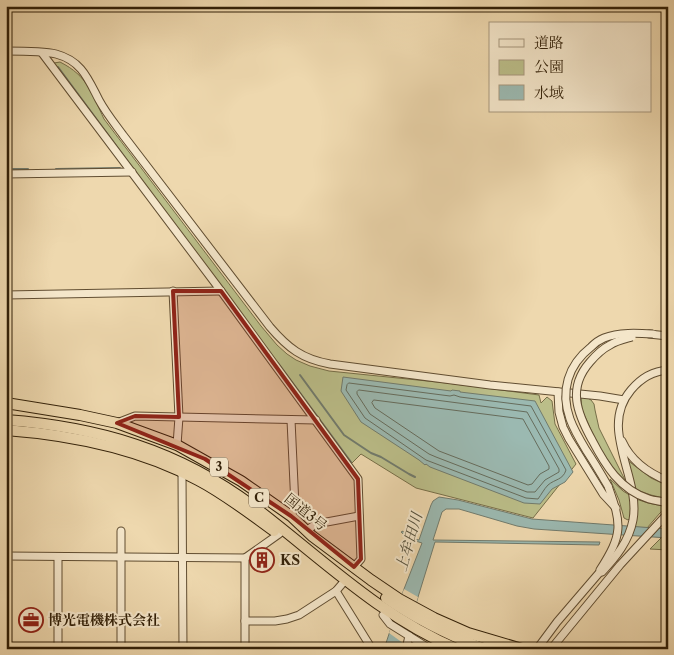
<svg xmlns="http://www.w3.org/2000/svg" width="674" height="655" viewBox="0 0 674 655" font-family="'Libre Caslon Text','Noto Serif JP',serif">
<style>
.green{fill:#bbbe89;stroke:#766e48}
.water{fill:#9bb9b1;stroke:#717b6d}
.pier{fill:#eed8ae}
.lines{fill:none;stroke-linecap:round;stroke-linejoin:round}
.shore{stroke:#666c5c;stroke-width:1}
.stream{stroke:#717b6d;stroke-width:2}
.minor-casing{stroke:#604d31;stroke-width:9}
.highway-casing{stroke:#311f07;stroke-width:12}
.minor{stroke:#f4e6ca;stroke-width:7}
.highway{stroke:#eed8ae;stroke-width:10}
.minor-bridge-casing{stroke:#604d31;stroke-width:9;stroke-linecap:butt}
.minor-bridge{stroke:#f4e6ca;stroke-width:7}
.marked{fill:#8f2418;fill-opacity:0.2;stroke:#8f2418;stroke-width:4;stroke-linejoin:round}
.labels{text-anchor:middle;stroke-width:4;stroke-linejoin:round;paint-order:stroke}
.shield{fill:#f4e6ca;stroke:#6c5b42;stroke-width:1}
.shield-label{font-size:12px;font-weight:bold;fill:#311f07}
.street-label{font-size:14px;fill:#311f07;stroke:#f4e6ca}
.poi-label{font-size:14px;font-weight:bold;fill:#311f07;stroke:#f4e6ca;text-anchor:start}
.water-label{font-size:15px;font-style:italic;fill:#514d3a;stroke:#f4e6ca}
</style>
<rect width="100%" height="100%" fill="#eed8ae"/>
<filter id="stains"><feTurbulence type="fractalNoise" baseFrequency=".004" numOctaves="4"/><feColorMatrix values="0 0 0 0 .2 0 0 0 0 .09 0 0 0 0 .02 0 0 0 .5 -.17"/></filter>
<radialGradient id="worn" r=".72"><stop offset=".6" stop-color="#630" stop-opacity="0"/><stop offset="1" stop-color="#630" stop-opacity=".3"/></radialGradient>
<g class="green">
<path d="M 60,62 C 88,76 92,94 104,119 L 261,326 L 277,345 L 287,354 L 296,360 L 310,366 L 329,371 L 447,383 L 539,395 L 541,403 L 547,397 L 552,401 L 555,424 L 576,464 L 533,518 L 416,488 L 361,454 L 351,464 L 54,63 Z"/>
<polygon points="581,397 586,397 591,400 594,404 595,410 599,428 627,484 612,469 601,452 582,410"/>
<polygon points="627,460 651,478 668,486 668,499 651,495 634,489"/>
<polygon points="610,479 623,491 631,496 630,518 628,520 624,518 619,500"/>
<polygon points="636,499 648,503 668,507 660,513 647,528 634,527"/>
<polygon points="668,531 668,550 650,549"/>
</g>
<g class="water">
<polygon points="343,377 451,391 452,390 460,391 460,392 535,401 573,472 565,482 552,489 540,504 524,503 430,467 426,464 425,465 419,460 361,422 341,391"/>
<polygon points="439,497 458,500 532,519 668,529 668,538 534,529 517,526 459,509 446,509 442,512 433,540 600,542 599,545 435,542 402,649 384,649 404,589 422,543 409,539 401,532 403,531 409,538 419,540 431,505 433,501"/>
</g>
<polygon class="pier" points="404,589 418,597 414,610 416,611 410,632 407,631 403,643 389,633 393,621 391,620 398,599 400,600"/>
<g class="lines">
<g class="shore">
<path d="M 349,383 L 450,396 L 454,395 L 460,397 L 531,406 L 566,470 C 563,480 555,479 548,485 C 544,489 541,495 538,499 L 526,498 L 426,460 L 365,418 L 346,390 L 347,385 Z"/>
<polygon points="359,390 527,412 559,469 559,472 545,480 535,492 527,492 436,457 429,454 370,414 357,394 357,392"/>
<polygon points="374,400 523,419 549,466 549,469 540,474 532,484 528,485 439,451 375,408 372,403"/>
</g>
<g class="stream">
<polyline points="58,67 151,193"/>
<polyline points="6,169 28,169"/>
<polyline points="56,169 120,168"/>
<polyline points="278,363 351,462"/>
<polyline points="300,375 344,435 371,453 381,457 409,474 415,477"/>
</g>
<defs>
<g id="minor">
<path d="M 6,51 C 20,51 44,51 56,54 C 82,61 88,79 99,100 C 106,113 115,124 123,135 L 270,327 C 288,348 302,359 330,364 L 490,385 L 600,396 L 624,400"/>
<polyline points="42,53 221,291 358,479 361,559 354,567"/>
<polyline points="6,174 132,172"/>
<polyline points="173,291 179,417 177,445"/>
<polyline points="6,295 221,291"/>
<polyline points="649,334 668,336"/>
<polyline points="558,392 559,412 563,427 569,439 603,494 616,508"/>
<polyline points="117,423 135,416 316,420"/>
<path d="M 622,441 C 631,461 648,473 668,481"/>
<polyline points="182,472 183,649"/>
<polyline points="291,516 295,506 291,420"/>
<polyline points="307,530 316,524 359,516"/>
<polyline points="6,556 245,558"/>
<polyline points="58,557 58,649"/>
<path d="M 600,570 C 623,534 622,525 608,486"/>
<polyline points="336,591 372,649"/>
<polyline points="383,615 390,624 430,649"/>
<polyline points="245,621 275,621 287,619 299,615 336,591 342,584"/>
<polyline points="121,649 121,531"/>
<polyline points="245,649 245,558 279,534"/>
<polyline points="406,649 409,636"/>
<path d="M 537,649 L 557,622 L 599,573 L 602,572 C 616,557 629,541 633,520 C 641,477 598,429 631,390 C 641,378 653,371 668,370"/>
<polyline points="551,649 620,565 668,513"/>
</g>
<g id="highway">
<polyline points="6,403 80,415 117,423 177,445 241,481 291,516 312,536 371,580 399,599 434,618 468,633 522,649"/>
<path d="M 6,420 C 98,427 178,450 253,506 C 319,556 379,616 457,649"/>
<path d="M 6,430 C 72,435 139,448 198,480 C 225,494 249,513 274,531"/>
<path d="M 386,598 C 417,620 449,635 484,649"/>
</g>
</defs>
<use href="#minor" class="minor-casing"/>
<use href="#highway" class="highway-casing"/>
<use href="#minor" class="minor"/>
<use href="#highway" class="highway"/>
<defs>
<g id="minor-bridge">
<path d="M 632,337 C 625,339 616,341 610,345 C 602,349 596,355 590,362 C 567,388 577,413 592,440 C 605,465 620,490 649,499 C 655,501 662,501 668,503"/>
<path d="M 608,486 C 601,474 594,462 586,450 C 580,440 574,430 570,419 C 560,391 568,365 591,347 C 595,343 599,340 604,338 C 619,332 637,333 653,334"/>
</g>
</defs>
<use href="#minor-bridge" class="minor-bridge-casing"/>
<use href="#minor-bridge" class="minor-bridge"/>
</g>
<path class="marked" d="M 173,291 L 221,291 L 358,479 L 361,559 L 354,567 L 291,516 L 205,459 L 117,423 L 135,416 L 179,417 Z"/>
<defs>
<symbol id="building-ring" viewBox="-11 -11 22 22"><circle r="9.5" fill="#f4e6ca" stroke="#8f2418" stroke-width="1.5"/><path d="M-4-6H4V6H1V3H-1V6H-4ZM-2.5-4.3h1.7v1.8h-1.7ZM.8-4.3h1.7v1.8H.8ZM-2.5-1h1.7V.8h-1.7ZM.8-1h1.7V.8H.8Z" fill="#8f2418"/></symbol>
<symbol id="office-ring" viewBox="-11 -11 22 22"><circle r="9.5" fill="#f4e6ca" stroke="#8f2418" stroke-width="1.5"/><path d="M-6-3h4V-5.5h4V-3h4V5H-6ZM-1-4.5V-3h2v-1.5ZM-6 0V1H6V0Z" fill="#8f2418"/></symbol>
</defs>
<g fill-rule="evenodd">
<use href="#building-ring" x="248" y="546" width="28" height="28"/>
<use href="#office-ring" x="17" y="606" width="28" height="28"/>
</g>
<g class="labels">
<g class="shield">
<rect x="210" y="457.5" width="18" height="19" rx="4"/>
<rect x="249" y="488.5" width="20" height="19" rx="4"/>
</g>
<g class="shield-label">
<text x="219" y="471">3</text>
<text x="259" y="502">C</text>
</g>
<g class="street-label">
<text transform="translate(306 512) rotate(39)" y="5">国道3号</text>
</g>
<g class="poi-label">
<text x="280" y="565">KS</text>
<text x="48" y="625">博光電機株式会社</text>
</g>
<g class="water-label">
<text transform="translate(409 542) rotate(-74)" y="5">上牟田川</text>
</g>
</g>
<rect width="674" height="655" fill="none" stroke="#eed8ae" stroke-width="25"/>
<rect x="8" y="8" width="659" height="640" fill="none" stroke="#311f07" stroke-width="2.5"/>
<rect x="12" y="12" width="649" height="630" fill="none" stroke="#311f07"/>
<rect x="489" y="22" width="162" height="90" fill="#f4e6ca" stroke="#a6967c"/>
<rect x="499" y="39" width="25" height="8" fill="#f4e6ca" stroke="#a6967c"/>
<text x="534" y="48" font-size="15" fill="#311f07">道路</text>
<rect x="499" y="60" width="25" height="15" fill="#bbbe89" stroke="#a6967c"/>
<text x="534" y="72" font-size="15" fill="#311f07">公園</text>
<rect x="499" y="85" width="25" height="15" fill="#9bb9b1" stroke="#a6967c"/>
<text x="534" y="98" font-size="15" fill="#311f07">水域</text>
<rect width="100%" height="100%" filter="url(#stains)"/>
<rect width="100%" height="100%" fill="url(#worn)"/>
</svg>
